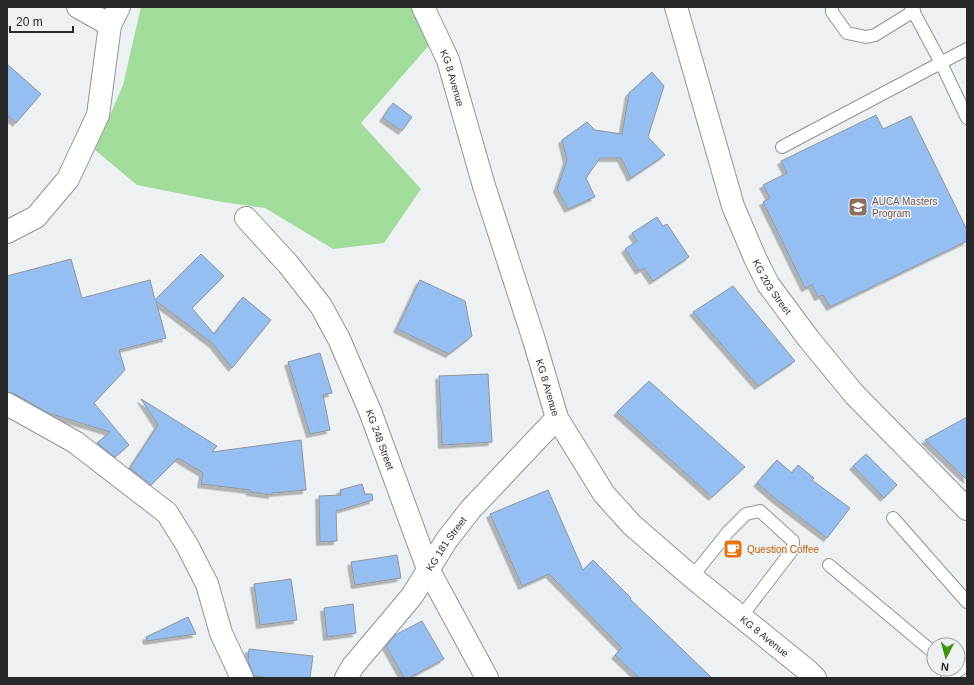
<svg xmlns="http://www.w3.org/2000/svg" width="974" height="685" viewBox="0 0 974 685" font-family="Helvetica,sans-serif">
<style>
.green{fill:#a2dc9a}
.building{fill:#95bff3;stroke:#929497;filter:url(#shadow)}
.lines{fill:none;stroke-linecap:round;stroke-linejoin:round}
.service-casing{stroke:#919396;stroke-width:14}
.minor-casing{stroke:#919396;stroke-width:24}
.tertiary-casing{stroke:#919396;stroke-width:24}
.service{stroke:#fff;stroke-width:12}
.minor{stroke:#fff;stroke-width:22}
.tertiary{stroke:#fff;stroke-width:22}
.labels{text-anchor:middle;stroke-width:3;stroke-linejoin:round;paint-order:stroke}
.street-label{font-size:10px;fill:#28282a;stroke:#eef1f4}
.education-label{font-size:10px;fill:#785e54;stroke:#eef1f4;text-anchor:start}
.food-label{font-size:10px;fill:#c56008;stroke:#eef1f4;text-anchor:start}
</style>
<defs>
<filter id="shadow"><feDropShadow dx="-3.5" dy="3.5" stdDeviation="0" flood-color="#0004"/></filter>
</defs>
<rect width="100%" height="100%" fill="#eef1f4"/>
<polygon class="green" points="141,7 420,7 431,43 361,123 421,189 384,243 333,249 265,208 222,202 137,185 95,150 123,85"/>
<g class="building">
<polygon points="7,64 41,94 16,123 7,115"/>
<polygon points="652,72 664,86 648,137 665,155 631,178 621,158 600,158 586,178 595,197 568,209 557,189 567,160 562,140 587,122 595,130 622,134 629,93"/>
<polygon points="393,103 412,117 402,131 383,118"/>
<polygon points="876,115 883,129 911,116 967,230 967,241 830,307 823,295 818,297 812,285 805,288 763,202 770,198 763,185 787,173 781,161"/>
<polygon points="657,217 663,226 667,224 689,257 653,281 644,268 639,271 625,249 637,241 632,233"/>
<polygon points="201,254 224,276 192,308 214,334 243,297 271,320 232,368 213,344 156,301 166,338 119,350 125,370 94,403 129,445 115,457 97,443 110,432 48,413 13,393 7,392 7,276 71,259 82,298 150,280 155,300"/>
<polygon points="420,280 465,301 472,336 449,354 397,329"/>
<polygon points="733,286 795,361 758,386 693,312"/>
<polygon points="320,353 332,393 323,395 330,430 310,434 288,362"/>
<polygon points="488,374 492,442 442,445 439,376"/>
<polygon points="649,381 745,467 712,497 617,412"/>
<polygon points="141,399 217,446 212,452 301,440 306,490 272,493 272,495 250,492 250,490 201,484 203,473 178,458 151,485 130,468 158,425"/>
<polygon points="967,417 967,480 925,440"/>
<polygon points="866,454 897,485 884,498 853,466"/>
<polygon points="777,460 792,473 798,465 814,478 812,480 850,508 827,538 778,501 757,483"/>
<polygon points="362,484 365,494 372,494 373,500 336,511 337,541 320,542 319,496 341,495 340,490"/>
<polygon points="548,490 583,570 593,560 631,598 630,599 712,678 639,678 615,655 622,648 549,574 522,586 490,514"/>
<polygon points="397,555 401,578 355,585 351,562"/>
<polygon points="291,579 297,620 260,625 254,584"/>
<polygon points="353,604 356,633 327,637 324,608"/>
<polygon points="188,617 196,634 147,641 146,637"/>
<polygon points="422,621 444,659 409,678 404,678 386,646 395,635"/>
<polygon points="249,649 313,656 310,678 270,678 254,676 248,661"/>
</g>
<g class="lines">
<defs>
<g id="service">
<polyline points="832,7 832,12 847,33 866,37 875,35 914,11"/>
<polyline points="911,7 941,63 967,118"/>
<polyline points="782,147 967,49"/>
<polyline points="893,518 967,602"/>
<polyline points="829,565 934,653"/>
<polyline points="692,577 728,532 746,514 760,511 793,541 793,549 741,617"/>
<polyline points="947,678 967,665"/>
</g>
<g id="minor">
<polyline points="78,7 110,25"/>
<path id="s1" d="M 676,7 L 733,206 L 755,258 L 768,284 L 808,338 L 854,394 L 967,509"/>
<path id="s2" d="M 246,218 L 288,264 L 321,306 L 339,339 L 370,411 L 428,569 L 487,678"/>
<polyline points="7,232 36,217 68,179 98,115 110,25 119,7"/>
<polyline points="7,404 75,442 167,513 187,545 207,584 221,633 242,678"/>
<path id="s3" d="M 346,678 L 353,666 L 412,596 L 446,541 L 470,510 L 557,418"/>
</g>
<g id="tertiary">
<path id="s4" d="M 423,7 L 448,60 L 484,186 L 534,340 L 557,418 L 604,494 L 632,525 L 692,577 L 808,671 L 815,678"/>
</g>
</defs>
<use href="#service" class="service-casing"/>
<use href="#minor" class="minor-casing"/>
<use href="#tertiary" class="tertiary-casing"/>
<use href="#service" class="service"/>
<use href="#minor" class="minor"/>
<use href="#tertiary" class="tertiary"/>
</g>
<defs>
<symbol id="university-square" viewBox="-11 -11 22 22"><rect x="-9" y="-9" width="18" height="18" rx="4" fill="#8d6e63" stroke="#eef1f4"/><path d="M0-5L7-2L0 1L-7-2ZM-4 1L0 2.5L4 1V4Q0 6-4 4Z" fill="#fff"/></symbol>
<symbol id="cafe-square" viewBox="-11 -11 22 22"><rect x="-9" y="-9" width="18" height="18" rx="4" fill="#e8710a" stroke="#eef1f4"/><path d="M-5.5-4.5H6V0H3Q3 3.5 0 3.5H-2.5Q-5.5 3.5-5.5 0ZM3-3.2v2h1.7v-2ZM-6 4.5H4V6H-6Z" fill="#fff"/></symbol>
</defs>
<g fill-rule="evenodd">
<use href="#university-square" x="847" y="196" width="22" height="22"/>
<use href="#cafe-square" x="722" y="538" width="22" height="22"/>
</g>
<g class="labels">
<g class="street-label">
<text dy="4" stroke="none"><textPath href="#s4" startOffset="77">KG 8 Avenue</textPath></text>
<text dy="4" stroke="none"><textPath href="#s1" startOffset="297">KG 203 Street</textPath></text>
<text dy="4" stroke="none"><textPath href="#s4" startOffset="401">KG 8 Avenue</textPath></text>
<text dy="4" stroke="none"><textPath href="#s2" startOffset="262">KG 248 Street</textPath></text>
<text dy="4" stroke="none"><textPath href="#s3" startOffset="168">KG 181 Street</textPath></text>
<text dy="4" stroke="none"><textPath href="#s4" startOffset="737">KG 8 Avenue</textPath></text>
</g>
<g class="education-label">
<text x="872" y="205">AUCA Masters<tspan x="872" dy="12">Program</tspan></text>
</g>
<g class="food-label">
<text x="747" y="553">Question Coffee</text>
</g>
</g>
<rect width="974" height="685" fill="none" stroke="#28282a" stroke-width="16"/>
<g transform="translate(946 657) rotate(186)"><circle r="19" fill="#eef1f4" stroke="#9fa1a3"/>
<path d="M0-3L7 15L0 10L-7 15Z" fill="#3e960d"/>
<text y="-6" font-size="11" font-weight="bold" text-anchor="middle" fill="#28282a">N</text>
</g>
<path d="M10 26v6h63v-6" fill="none" stroke="#28282a" stroke-width="2"/>
<text x="16" y="26" font-size="12" fill="#28282a" stroke="#eef1f4" stroke-width="3" paint-order="stroke">20 m</text>
</svg>
